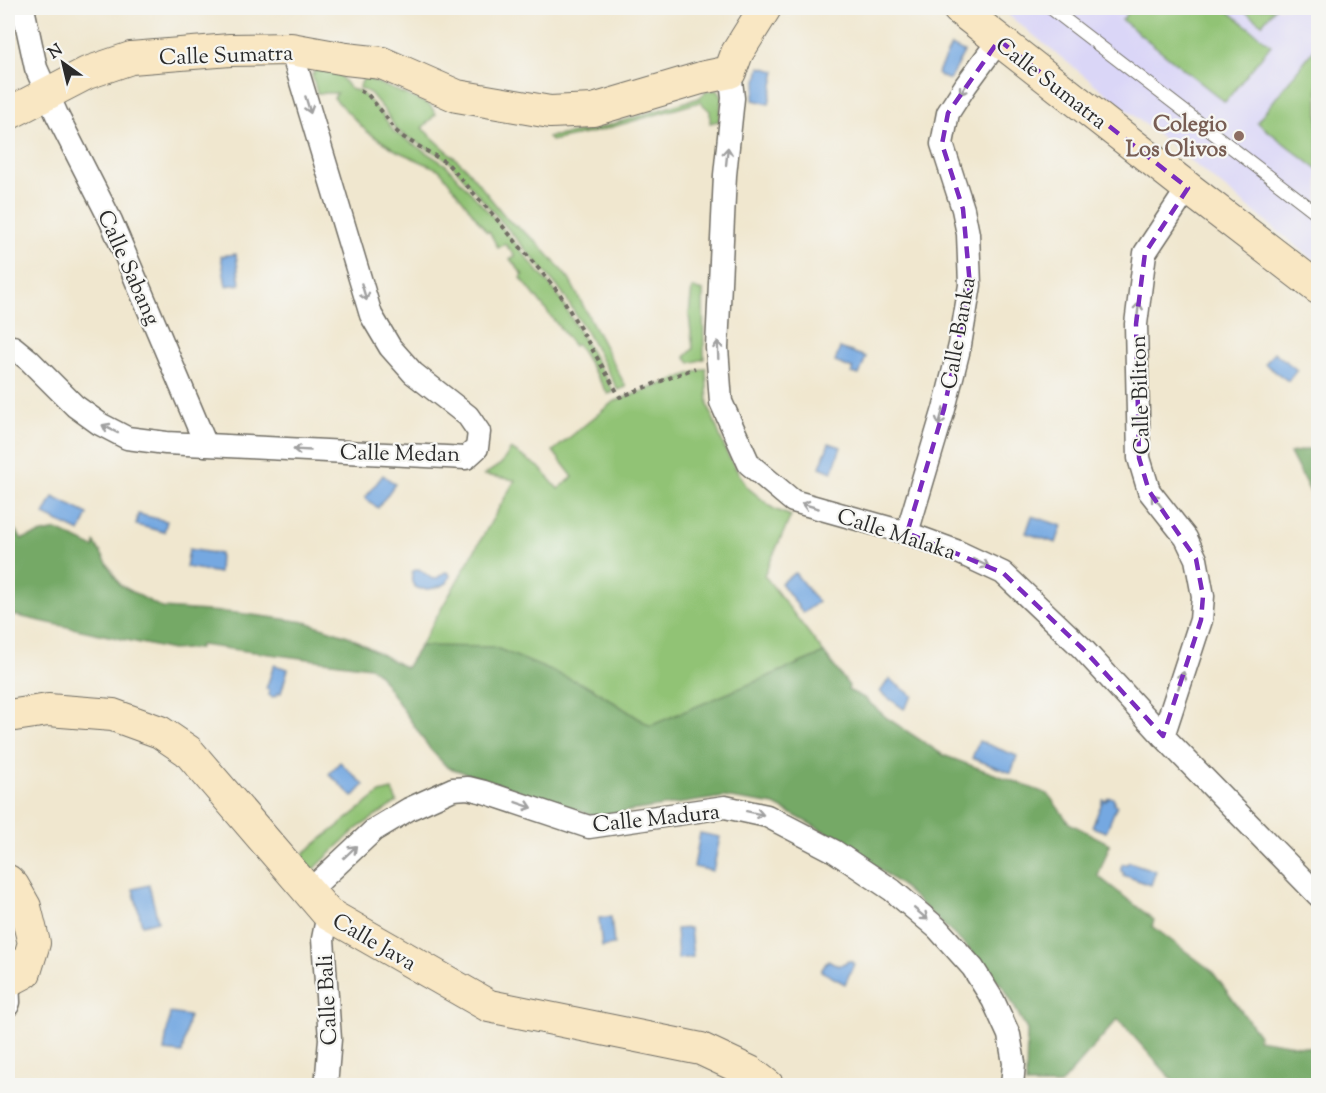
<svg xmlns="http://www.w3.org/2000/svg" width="1326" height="1093" viewBox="0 0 1326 1093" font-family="'Sorts Mill Goudy',serif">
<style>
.built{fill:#dad6f7}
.green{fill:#91c374;stroke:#5e7750;stroke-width:1.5}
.forest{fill:#74a966;stroke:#506a48;stroke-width:1.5}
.water{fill:#75a8e1;stroke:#506a86;stroke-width:1.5}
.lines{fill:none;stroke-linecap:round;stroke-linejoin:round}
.lane-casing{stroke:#706d64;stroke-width:14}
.street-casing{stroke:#706d64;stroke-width:25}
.secondary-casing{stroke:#706d64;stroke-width:34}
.path{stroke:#706d64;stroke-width:4;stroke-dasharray:4.5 4.5;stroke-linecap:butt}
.lane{stroke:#fff;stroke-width:12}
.street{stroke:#fff;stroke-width:22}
.secondary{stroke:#f9e7c3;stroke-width:32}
.oneway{stroke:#a0a0a0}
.marked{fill:none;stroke:#7b2cbf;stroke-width:4.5;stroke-dasharray:12 8;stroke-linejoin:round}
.education-dot{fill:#8d6e63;stroke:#f6f6f2;stroke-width:2}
.labels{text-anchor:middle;stroke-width:4.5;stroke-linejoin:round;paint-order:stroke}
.street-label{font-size:22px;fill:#2b2b2b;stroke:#f6f6f2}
.education-label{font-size:22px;font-weight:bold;fill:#785e54;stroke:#f6f6f2;text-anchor:end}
</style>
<rect width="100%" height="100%" fill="#f6f6f2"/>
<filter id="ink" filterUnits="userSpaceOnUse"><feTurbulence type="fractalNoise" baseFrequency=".0167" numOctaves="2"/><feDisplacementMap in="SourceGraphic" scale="12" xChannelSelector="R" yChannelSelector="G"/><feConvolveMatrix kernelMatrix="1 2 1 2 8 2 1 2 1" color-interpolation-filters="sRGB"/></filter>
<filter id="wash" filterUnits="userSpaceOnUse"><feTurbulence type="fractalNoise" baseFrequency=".008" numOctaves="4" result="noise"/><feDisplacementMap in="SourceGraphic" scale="24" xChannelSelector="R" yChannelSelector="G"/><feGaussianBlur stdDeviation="1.35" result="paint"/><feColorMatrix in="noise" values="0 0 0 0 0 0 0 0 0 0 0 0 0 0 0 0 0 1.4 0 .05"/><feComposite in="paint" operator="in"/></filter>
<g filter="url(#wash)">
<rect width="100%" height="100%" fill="#f0e7cf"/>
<polygon class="built" points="999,8 1318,8 1318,263 1002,10"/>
<g class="green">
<polygon points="1132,8 1224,8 1271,45 1225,102 1122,20"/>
<polygon points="1240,8 1275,8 1262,24"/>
<polygon points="1318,44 1318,170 1257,122"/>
<polygon points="316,69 338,73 350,89 358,91 366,97 382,114 394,132 446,165 493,217 558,295 614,392 608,394 577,344 574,346 521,278 523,275 510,259 515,256 505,244 498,248 489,231 487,232 440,170 397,151 366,131 334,98 337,93 317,93 312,75"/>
<polygon points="364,77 430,105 436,114 422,128 466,168 508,220 536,241 569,279 626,387 618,390 587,333 562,292 495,214 448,160 404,135 396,129 385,111 370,93 359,88"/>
<polygon points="714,90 719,91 722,96 719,121 710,123 710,111 700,102 591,133 551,141 548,137 592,130 699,98 706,92"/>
<polygon points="692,288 703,291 704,359 690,363 685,357 693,349 689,315"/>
<polygon points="706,368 708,405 727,454 747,487 774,509 791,516 764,575 824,653 650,726 592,688 420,646 515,480 484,475 501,464 511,449 539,467 558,489 573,477 553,451 613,402"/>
<polygon points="392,790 397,802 356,829 311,872 302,861 304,853 380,793"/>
</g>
<g class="forest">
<polygon points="1314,448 1318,455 1318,507 1290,453"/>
<polygon points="15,530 22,539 42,533 57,530 94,548 95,543 120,585 162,608 238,613 306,622 348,636 406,668 420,646 494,647 592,688 650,726 824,653 849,686 848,690 864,698 887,718 943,755 1048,794 1069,823 1110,844 1098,876 1154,920 1152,926 1212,971 1259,1035 1257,1039 1318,1049 1318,1085 1177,1085 1118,1019 1060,1085 1026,1085 1027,1030 1004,988 968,948 903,887 842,841 775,805 724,797 596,816 447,767 430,749 378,673 370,667 200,645 199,648 172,650 8,614 8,560"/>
</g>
<g class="water">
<polygon points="951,46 964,52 949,80 937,74"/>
<polygon points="760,67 776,71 769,104 753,100"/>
<polygon points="236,254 240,284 226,286 221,256"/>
<polygon points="840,348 866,357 859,375 852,373 853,369 835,362"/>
<polygon points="1274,352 1297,370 1288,381 1265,364"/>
<polygon points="829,443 841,447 832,472 820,467"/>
<polygon points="383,475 395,484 378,508 365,498"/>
<polygon points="53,497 88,514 80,532 44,515"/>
<polygon points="138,514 167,521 164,532 136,525"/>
<polygon points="1032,516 1062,526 1056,543 1026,533"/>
<polygon points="189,549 220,554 219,573 186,567"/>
<path d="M 419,569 L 432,579 L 437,578 L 445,572 L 449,573 L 450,576 L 447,583 C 434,590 405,596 413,571 Z"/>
<polygon points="795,573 818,602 803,613 781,583"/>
<polygon points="274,665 288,669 281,693 278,693 276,696 272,697 269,695 269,690 266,689"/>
<polygon points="889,679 913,696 904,709 880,692"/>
<polygon points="979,741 1017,756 1011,773 972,758"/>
<polygon points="340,762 364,785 353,797 329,774"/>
<polygon points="1111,797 1114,799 1114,804 1117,805 1106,832 1092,827 1103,800 1106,801 1108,798"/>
<polygon points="700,833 720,837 713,871 694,867"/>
<polygon points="1129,862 1156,871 1151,885 1123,875 1124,873 1121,871 1121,867 1123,864 1127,864"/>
<polygon points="149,885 158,921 142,925 133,889"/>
<polygon points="611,917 614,945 602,947 599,918"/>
<polygon points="690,928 693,957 678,959 676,929"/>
<polygon points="828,960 839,966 848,961 851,961 854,964 845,984 821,971"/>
<polygon points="170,1013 189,1016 182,1053 164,1051"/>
</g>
</g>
<g filter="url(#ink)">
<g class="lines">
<defs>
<polyline id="lane" points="1055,8 1053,10 1318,214"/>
<g id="street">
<polyline points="23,8 36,68 57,115 111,221 206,445"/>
<polyline points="730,72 733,98 725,175 717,348 721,402 749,464 793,501 907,533 956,551 1003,573 1083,649 1163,736 1318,895"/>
<polyline points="8,348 13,347 29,360 75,406 100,424 127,438 166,443 466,458 477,448 479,432 468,416 413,373 390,347 371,315 291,49"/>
<polyline points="907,533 944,409 960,345 970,285 968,234 963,209 942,144 948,113 966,85 999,40"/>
<polyline points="1163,736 1201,620 1203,596 1196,559 1186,538 1149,491 1139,458 1136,324 1145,253 1188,188"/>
<polyline points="308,892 374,830 409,809 453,789 468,788 484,792 589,827 725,807 767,816 834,851 892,890 937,928 973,968 993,1000 1009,1035 1014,1063 1012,1086"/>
<polyline points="8,1005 9,1002 8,981"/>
<polyline points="326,1086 330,1039 323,939 328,914"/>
</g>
<g id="secondary">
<polyline points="958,8 1188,188 1318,288"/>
<polyline points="8,114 87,73 131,58 230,50 291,49 346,59 382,63 457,96 550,112 593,110 701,78 730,72 737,53 765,8"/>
<polyline points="8,716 48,710 113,715 160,732 188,751 328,914 489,1006 701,1049 750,1072 768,1086"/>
<polyline points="8,881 13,886 25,907 34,943 25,972 8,981"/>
</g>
</defs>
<use href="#lane" class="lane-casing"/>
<use href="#street" class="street-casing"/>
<use href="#secondary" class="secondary-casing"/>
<polyline class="path" points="360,91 368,95 383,113 395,130 403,137 447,163 494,216 560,294 620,397 695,368"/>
<use href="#lane" class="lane"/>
<use href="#street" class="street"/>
<use href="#secondary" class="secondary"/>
</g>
<defs><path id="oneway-shaft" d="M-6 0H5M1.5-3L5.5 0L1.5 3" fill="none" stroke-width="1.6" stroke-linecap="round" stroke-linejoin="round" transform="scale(1.5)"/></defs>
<g class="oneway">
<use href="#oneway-shaft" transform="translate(965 87) rotate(125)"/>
<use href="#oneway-shaft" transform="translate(308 105) rotate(73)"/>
<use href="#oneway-shaft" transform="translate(727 156) rotate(-84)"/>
<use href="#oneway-shaft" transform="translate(364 292) rotate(73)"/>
<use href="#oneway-shaft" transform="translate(1138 311) rotate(-83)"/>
<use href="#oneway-shaft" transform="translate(718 350) rotate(-92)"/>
<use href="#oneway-shaft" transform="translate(941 417) rotate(106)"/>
<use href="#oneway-shaft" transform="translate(110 429) rotate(-153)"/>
<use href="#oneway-shaft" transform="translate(302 450) rotate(-177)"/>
<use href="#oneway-shaft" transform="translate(1157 501) rotate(-128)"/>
<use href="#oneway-shaft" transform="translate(810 506) rotate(-164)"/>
<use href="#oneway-shaft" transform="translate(981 563) rotate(26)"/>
<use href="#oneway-shaft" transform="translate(1181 680) rotate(-72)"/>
<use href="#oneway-shaft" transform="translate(524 805) rotate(19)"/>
<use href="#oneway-shaft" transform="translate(755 813) rotate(12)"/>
<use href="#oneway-shaft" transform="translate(350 852) rotate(-44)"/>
<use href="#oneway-shaft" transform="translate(921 914) rotate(40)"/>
</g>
</g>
<path class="marked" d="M 999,40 L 1188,188 L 1145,253 L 1136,324 L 1139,458 L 1149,491 L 1196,559 L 1203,596 L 1201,620 L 1163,736 L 1083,649 L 1003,573 L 907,533 L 944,409 L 970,285 L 963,209 L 942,144 L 948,113 Z"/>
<circle class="education-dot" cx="1239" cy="136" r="6"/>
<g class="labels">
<g class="street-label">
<text transform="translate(226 54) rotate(-2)" y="8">Calle Sumatra</text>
<text transform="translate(1052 82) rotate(38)" y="8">Calle Sumatra</text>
<text transform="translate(130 267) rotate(66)" y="8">Calle Sabang</text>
<text transform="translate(957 333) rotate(-80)" y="8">Calle Banka</text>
<text transform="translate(1139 395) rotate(-92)" y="8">Calle Biliton</text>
<text transform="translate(400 452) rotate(1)" y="8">Calle Medan</text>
<text transform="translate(897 533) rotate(18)" y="8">Calle Malaka</text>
<text transform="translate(656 817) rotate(-6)" y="8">Calle Madura</text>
<text transform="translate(375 941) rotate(30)" y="8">Calle Java</text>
<text transform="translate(326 1000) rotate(-93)" y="8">Calle Bali</text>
</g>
<g class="education-label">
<text x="1227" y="131">Colegio<tspan x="1227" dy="25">Los Olivos</tspan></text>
</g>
</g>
<rect width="1326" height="1093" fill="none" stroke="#f6f6f2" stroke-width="30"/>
<g transform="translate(63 63) rotate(326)" stroke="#f6f6f2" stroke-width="4.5" paint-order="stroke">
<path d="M0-4.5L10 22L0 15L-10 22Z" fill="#2b2b2b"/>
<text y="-9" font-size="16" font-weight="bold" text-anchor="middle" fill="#2b2b2b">N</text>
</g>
</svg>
